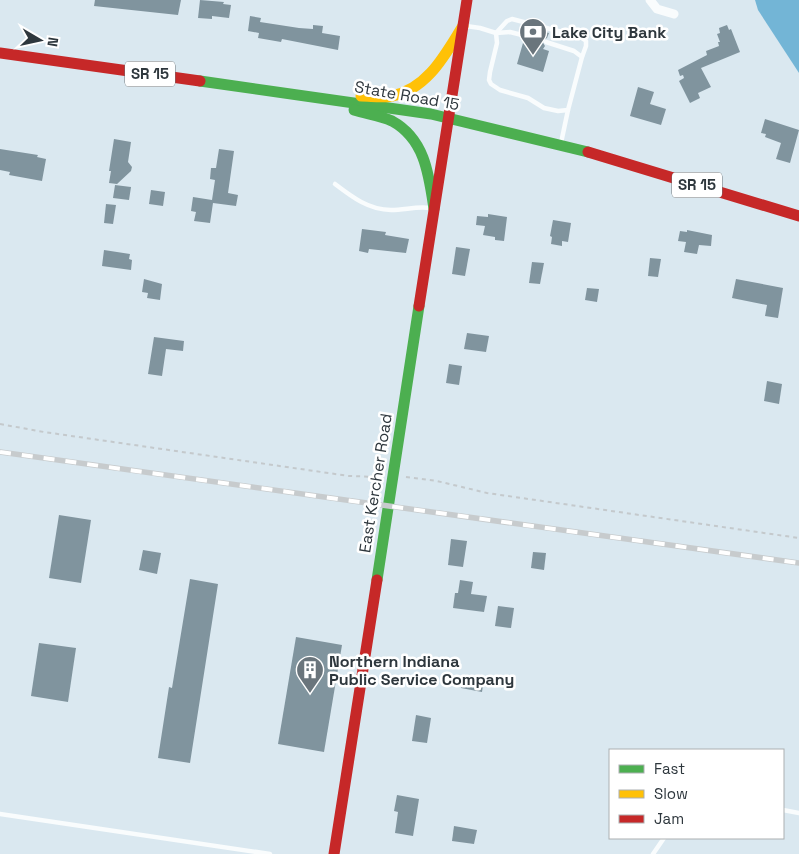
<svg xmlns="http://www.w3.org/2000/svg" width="799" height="854" viewBox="0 0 799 854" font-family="'Space Grotesk',sans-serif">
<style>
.water{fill:#73b5d6}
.building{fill:#80949e}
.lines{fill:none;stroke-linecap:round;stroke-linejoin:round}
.path{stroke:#c4c9cc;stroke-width:2;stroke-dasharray:4 4;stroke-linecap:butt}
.lane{stroke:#f9fcfd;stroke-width:4.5}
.street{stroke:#f9fcfd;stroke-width:9}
.fast{stroke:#4caf50;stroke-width:11}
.slow{stroke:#ffc107;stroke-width:11}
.jam{stroke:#c62828;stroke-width:11}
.rail-casing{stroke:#c7cbcd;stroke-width:5.5}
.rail{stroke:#fff;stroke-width:4;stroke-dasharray:11;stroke-linecap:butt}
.labels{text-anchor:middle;stroke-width:5;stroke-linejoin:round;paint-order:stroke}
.shield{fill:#fff;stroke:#6d7377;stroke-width:1}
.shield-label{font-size:15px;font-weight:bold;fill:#2e373d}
.poi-label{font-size:16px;font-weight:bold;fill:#2e373d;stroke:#fff;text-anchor:start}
.street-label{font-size:16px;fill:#2e373d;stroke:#fff}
</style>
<rect width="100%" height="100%" fill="#dae8f0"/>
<polygon class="water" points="755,0 799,0 799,73 758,10"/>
<g class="building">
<polygon points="95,0 181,0 178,15 94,6"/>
<polygon points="200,0 224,2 223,4 231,5 229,18 212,16 212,19 198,18"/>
<polygon points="250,16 261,18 260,22 299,28 313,29 313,25 323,26 322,33 340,36 338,50 282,39 281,42 258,38 259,33 248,31"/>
<polygon points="727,25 729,30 731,29 740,52 701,68 711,87 698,93 700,98 690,103 679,81 684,78 683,75 680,76 678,70 707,55 706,51 719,46 718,42 720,42 717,34 720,33 719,28"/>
<polygon points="534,29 549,33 547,38 542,41 545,46 543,49 549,51 543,72 517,64 523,43 529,45 530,41 534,38 532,34"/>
<polygon points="638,87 654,92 650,104 666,109 661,125 630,116"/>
<polygon points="765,119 799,130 790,163 776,159 781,143 765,137 766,134 761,133"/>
<polygon points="114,139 131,142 128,162 132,167 131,171 117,184 109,183 111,171 109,171"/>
<polygon points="0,149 38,155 37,157 46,159 42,181 9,175 10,172 0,170"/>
<polygon points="219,149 234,151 228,193 238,195 236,206 213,203 210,223 194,221 196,212 191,211 193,197 212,200 215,180 210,179 211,168 216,168"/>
<polygon points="115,185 131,187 129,200 113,198"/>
<polygon points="151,190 165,192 163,206 149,204"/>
<polygon points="106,204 116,205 113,224 104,223"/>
<polygon points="488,214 507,217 504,241 495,240 495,237 483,235 485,226 476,225 477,216 488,217"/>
<polygon points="553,220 571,223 568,242 562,241 562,246 551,244 552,237 550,236"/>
<polygon points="362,229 386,232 385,235 409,239 406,253 369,249 368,253 359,251"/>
<polygon points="687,230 712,235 711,246 699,245 697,254 684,252 686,242 678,241 680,231 687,232"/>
<polygon points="456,247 470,249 465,276 452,274"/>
<polygon points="104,250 130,254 129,259 132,260 131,270 102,266"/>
<polygon points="650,258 661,259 658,277 648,276"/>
<polygon points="532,262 544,263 540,284 529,283"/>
<polygon points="144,279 162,284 160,300 147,298 148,293 142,292"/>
<polygon points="736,279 783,288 778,318 765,316 767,305 732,298"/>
<polygon points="587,288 599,289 597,302 585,300"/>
<polygon points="467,333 489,336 486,352 464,349"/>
<polygon points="154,337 184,341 183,351 166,349 162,376 148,374"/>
<polygon points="449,364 462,366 459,385 446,383"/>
<polygon points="767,381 782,384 779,404 764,401"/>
<polygon points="59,515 91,520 81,583 49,578"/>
<polygon points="451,539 467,541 463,567 448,565"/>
<polygon points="143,550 161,553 157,574 139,570"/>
<polygon points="533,552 546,553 544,570 531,568"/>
<polygon points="190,579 218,584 190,763 158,758 169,687 172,688"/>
<polygon points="460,580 473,582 471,594 487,596 484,612 453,608 455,593 458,593"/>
<polygon points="498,606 514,608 511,628 495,626"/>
<polygon points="296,637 342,645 324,752 278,744"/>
<polygon points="39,643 76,648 68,702 31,696"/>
<polygon points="464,676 484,679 482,692 461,688"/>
<polygon points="416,715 431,718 427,743 412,741"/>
<polygon points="397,795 419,799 413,836 395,833 398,812 394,811"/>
<polygon points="454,826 477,830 474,844 452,841"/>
</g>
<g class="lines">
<g class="path">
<polyline points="0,424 44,432 349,476 379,477"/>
<polyline points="406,477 437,481 487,493 799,538"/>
</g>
<g class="lane">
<polygon points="512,19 581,37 586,41 586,46 582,57 568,110 558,111 544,108 528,98 500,90 491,84 489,80 490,72 497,43 496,33 507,21"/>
<polyline points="466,26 480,28 496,33 510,32 530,37"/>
<polyline points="546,42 574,51 582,57"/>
<polyline points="561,143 568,110"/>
<path d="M 335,184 C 352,197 369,210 391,210 C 405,210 417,206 430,208"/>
<polyline points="783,810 799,813"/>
<polyline points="0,814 270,854"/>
<polyline points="653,854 664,838"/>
</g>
<polyline class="street" points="650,0 657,9 674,14"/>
<g class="fast">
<polyline points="200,81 431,114 588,152"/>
<path d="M 354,110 C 366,114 380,115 392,121 C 425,139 429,175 434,209"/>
<polyline points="377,580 419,306"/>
</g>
<path class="slow" d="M 361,96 C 371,96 382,98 392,96 C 428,89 446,53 463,26"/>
<g class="jam">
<polyline points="0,53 200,81"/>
<polyline points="588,152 799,216"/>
<polyline points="419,306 467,0"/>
<polyline points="334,854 377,580"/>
</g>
<defs>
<polyline id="rail" points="0,452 799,563"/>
</defs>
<use href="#rail" class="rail-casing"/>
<use href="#rail" class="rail"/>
</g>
<defs>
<symbol id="bank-pin" viewBox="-11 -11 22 30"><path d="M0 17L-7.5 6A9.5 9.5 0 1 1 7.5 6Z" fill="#6a757c" stroke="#fff"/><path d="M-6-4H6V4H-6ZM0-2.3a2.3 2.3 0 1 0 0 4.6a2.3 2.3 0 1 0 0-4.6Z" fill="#fff"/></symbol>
<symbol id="building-pin" viewBox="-11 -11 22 30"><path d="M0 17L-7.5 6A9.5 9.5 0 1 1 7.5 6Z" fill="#6a757c" stroke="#fff"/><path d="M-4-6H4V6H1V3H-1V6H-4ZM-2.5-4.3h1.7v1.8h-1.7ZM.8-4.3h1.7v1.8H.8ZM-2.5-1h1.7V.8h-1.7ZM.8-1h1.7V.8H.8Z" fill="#fff"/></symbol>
</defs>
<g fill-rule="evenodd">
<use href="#bank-pin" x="517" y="16" width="32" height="43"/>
<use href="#building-pin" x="294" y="654" width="32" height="43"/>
</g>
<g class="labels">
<g class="shield">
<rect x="125" y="61.5" width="50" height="25" rx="4"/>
<rect x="672" y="172.5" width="50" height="25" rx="4"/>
</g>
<g class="shield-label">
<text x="150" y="79">SR 15</text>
<text x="697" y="190">SR 15</text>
</g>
<g class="poi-label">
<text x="552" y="38">Lake City Bank</text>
<text x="329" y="667">Northern Indiana<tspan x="329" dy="18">Public Service Company</tspan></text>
</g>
<g class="street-label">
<text transform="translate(407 95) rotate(10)" y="6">State Road 15</text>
<text transform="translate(375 483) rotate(-81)" y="6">East Kercher Road</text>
</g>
</g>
<rect x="609" y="749" width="175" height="90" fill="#ffffff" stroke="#abafb1"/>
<rect x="619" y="765" width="25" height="8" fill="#4caf50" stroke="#abafb1"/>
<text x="654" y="774" font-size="15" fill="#2e373d">Fast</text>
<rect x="619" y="790" width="25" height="8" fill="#ffc107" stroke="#abafb1"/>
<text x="654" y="799" font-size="15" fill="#2e373d">Slow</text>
<rect x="619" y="815" width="25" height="8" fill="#c62828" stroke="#abafb1"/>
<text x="654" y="824" font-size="15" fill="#2e373d">Jam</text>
<g transform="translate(40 40) rotate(99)" stroke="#ffffff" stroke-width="4" paint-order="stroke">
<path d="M0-4L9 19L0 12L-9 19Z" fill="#2e373d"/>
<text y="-8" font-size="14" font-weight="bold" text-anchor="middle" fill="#2e373d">N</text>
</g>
</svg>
